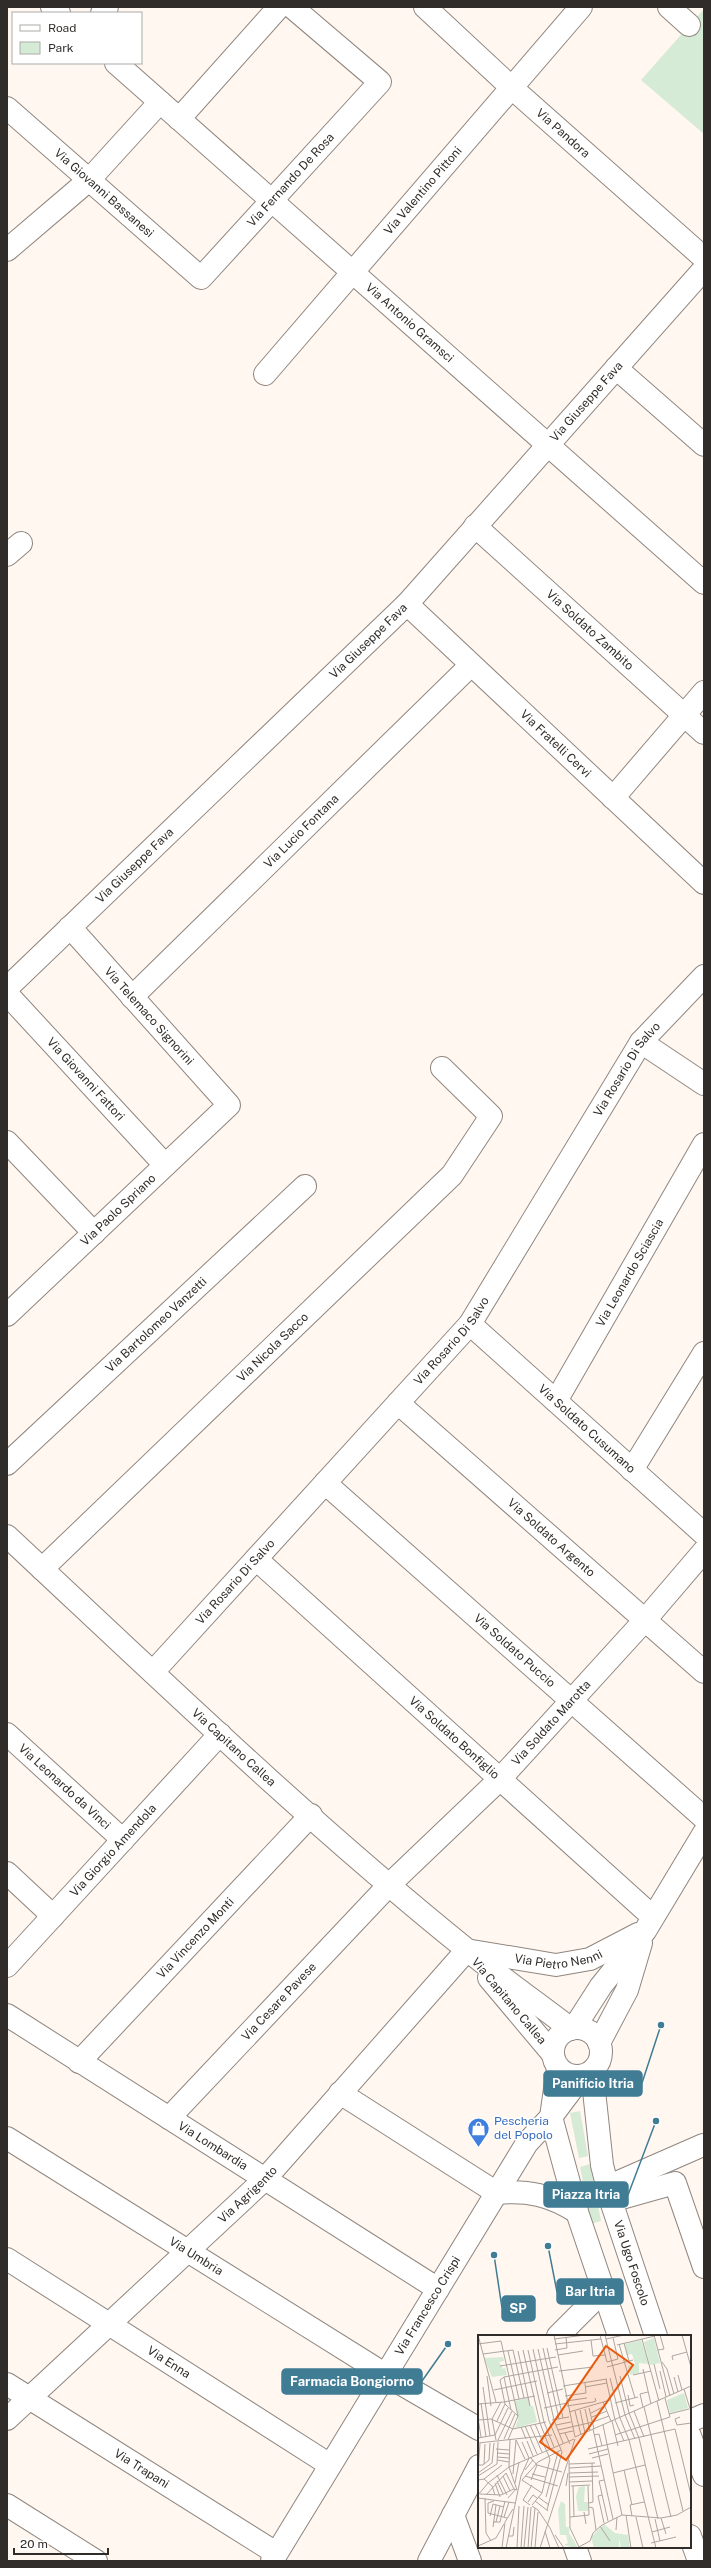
<svg xmlns="http://www.w3.org/2000/svg" width="711" height="2568" viewBox="0 0 711 2568" font-family="'Public Sans',sans-serif">
<style>
.green{fill:#d5ebd6}
.lines{fill:none;stroke-linecap:round;stroke-linejoin:round}
.minor-casing{stroke:#8f867f;stroke-width:24}
.major-casing{stroke:#8f867f;stroke-width:24}
.minor{stroke:#fff;stroke-width:22}
.major{stroke:#fff;stroke-width:22}
.labels{text-anchor:middle;stroke-width:3;stroke-linejoin:round;paint-order:stroke}
.street-label{font-size:12px;fill:#302c29;stroke:#fff}
.shop-label{font-size:12px;fill:#366cbe;stroke:#fff;text-anchor:start}
.inset-road{fill:none;stroke:#aca6a0;stroke-width:1}
.view{fill:#e8590c;fill-opacity:0.15;stroke:#e8590c;stroke-width:2}
.inset-edge{fill:none;stroke:#302c29;stroke-width:2}
.leader{fill:none;stroke:#407c94;stroke-width:1.5}
.callout-dot{fill:#407c94;stroke:#fff;stroke-width:1.5}
.callout{fill:#407c94;stroke:#407c94;stroke-width:1.5}
.callout-label{font-size:13px;text-anchor:middle;font-weight:bold;fill:#fff}
</style>
<rect width="100%" height="100%" fill="#fff7f0"/>
<g class="green">
<polygon points="704,9 704,134 641,80"/>
<polygon points="580,2111 588,2156 579,2158 570,2113"/>
<polygon points="590,2164 601,2221 591,2224 580,2167"/>
</g>
<g class="lines">
<defs>
<g id="minor">
<polyline points="52,7 59,13"/>
<path id="s1" d="M 425,7 L 512,88 L 704,258"/>
<polyline points="669,7 689,25"/>
<polyline points="102,13 107,7"/>
<path id="s2" d="M 116,63 L 704,583"/>
<path id="s3" d="M 7,108 L 201,278 L 380,82 L 292,7"/>
<polyline points="179,119 279,7"/>
<polyline points="7,250 89,180 160,102"/>
<polyline points="616,368 704,445"/>
<path id="s4" d="M 265,374 L 581,7"/>
<path id="s5" d="M 475,526 L 704,733"/>
<polyline points="7,555 21,543"/>
<path id="s6" d="M 407,604 L 704,883"/>
<polyline points="613,798 704,692"/>
<path id="s7" d="M 7,988 L 407,604 L 704,269"/>
<path id="s8" d="M 7,994 L 165,1165"/>
<path id="s9" d="M 132,997 L 471,665"/>
<polyline points="641,1042 704,1084"/>
<polyline points="7,1142 94,1233"/>
<path id="s10" d="M 7,1315 L 229,1105 L 70,927"/>
<path id="s11" d="M 470,1324 L 704,1534"/>
<path id="s12" d="M 556,1401 L 704,1144"/>
<path id="s13" d="M 398,1403 L 704,1672"/>
<path id="s14" d="M 7,1464 L 305,1186"/>
<polyline points="632,1470 704,1353"/>
<path id="s15" d="M 325,1483 L 704,1818"/>
<path id="s16" d="M 256,1559 L 653,1917"/>
<path id="s17" d="M 42,1569 L 452,1175 L 491,1116 L 442,1068"/>
<path id="s18" d="M 153,1672 L 470,1324 L 641,1042 L 704,976"/>
<path id="s19" d="M 7,1734 L 123,1840"/>
<polyline points="7,1873 53,1916"/>
<path id="s20" d="M 7,1966 L 220,1734"/>
<path id="s21" d="M 7,2015 L 438,2289"/>
<path id="s22" d="M 79,2062 L 311,1815"/>
<path d="M 340,2093 L 497,2193 C 528,2190 550,2195 577,2212"/>
<path id="s23" d="M 169,2118 L 389,1885 L 500,1779 L 645,1620 L 704,1551"/>
<path id="s24" d="M 7,2138 L 386,2375 L 479,2429"/>
<polyline points="607,2187 703,2145"/>
<polyline points="611,2201 675,2183 704,2267"/>
<path id="s25" d="M 7,2259 L 330,2465"/>
<polyline points="558,2336 594,2300 604,2295"/>
<path id="s26" d="M 7,2384 L 276,2553"/>
<path id="s27" d="M 7,2419 L 265,2179 L 467,1950"/>
<polyline points="690,2421 704,2415"/>
<polyline points="7,2505 96,2561"/>
<polyline points="453,2515 470,2561"/>
<polyline points="575,2547 580,2561"/>
<path id="s28" d="M 272,2561 L 527,2143 L 551,2117 L 581,2077"/>
<polyline points="429,2561 479,2466"/>
</g>
<g id="major">
<path id="s29" d="M 7,1536 C 157,1676 306,1820 466,1949 C 500,1977 536,2002 571,2029"/>
<path id="s30" d="M 472,1951 L 556,1965 L 590,1959 L 638,1934"/>
<polyline points="489,1978 552,2053"/>
<circle cx="577" cy="2052" r="24"/>
<polyline points="574,2028 601,1986 645,1931 704,1833"/>
<polyline points="599,2043 627,1990 641,1943"/>
<polyline points="558,2068 551,2117 577,2212 619,2336"/>
<path id="s31" d="M 592,2072 L 602,2165 L 611,2201 L 656,2336"/>
<polyline points="690,2436 704,2475"/>
<polyline points="690,2536 699,2561"/>
</g>
</defs>
<use href="#minor" class="minor-casing"/>
<use href="#major" class="major-casing"/>
<use href="#minor" class="minor"/>
<use href="#major" class="major"/>
</g>
<defs>
<symbol id="shop-pin" viewBox="-11 -11 22 30"><path d="M0 17L-7.5 6A9.5 9.5 0 1 1 7.5 6Z" fill="#3f7fe0" stroke="#fff"/><path d="M-5-2.5h2.3a2.7 3.5 0 0 1 5.4 0H5L5.5 6h-11ZM-1.5-2.5h3a1.5 2.3 0 0 0-3 0Z" fill="#fff"/></symbol>
</defs>
<g fill-rule="evenodd">
<use href="#shop-pin" x="466" y="2116" width="25" height="34"/>
</g>
<g class="labels">
<g class="street-label">
<text dy="4" stroke="none"><textPath href="#s1" startOffset="187">Via Pandora</textPath></text>
<text dy="4" stroke="none"><textPath href="#s3" startOffset="391">Via Fernando De Rosa</textPath></text>
<text dy="4" stroke="none"><textPath href="#s4" startOffset="242">Via Valentino Pittoni</textPath></text>
<text dy="4" stroke="none"><textPath href="#s3" startOffset="129">Via Giovanni Bassanesi</textPath></text>
<text dy="4" stroke="none"><textPath href="#s2" startOffset="392">Via Antonio Gramsci</textPath></text>
<text dy="4" stroke="none"><textPath href="#s7" startOffset="825">Via Giuseppe Fava</textPath></text>
<text dy="4" stroke="none"><textPath href="#s5" startOffset="155">Via Soldato Zambito</textPath></text>
<text dy="4" stroke="none"><textPath href="#s7" startOffset="501">Via Giuseppe Fava</textPath></text>
<text dy="4" stroke="none"><textPath href="#s6" startOffset="204">Via Fratelli Cervi</textPath></text>
<text dy="4" stroke="none"><textPath href="#s9" startOffset="237">Via Lucio Fontana</textPath></text>
<text dy="4" stroke="none"><textPath href="#s7" startOffset="177">Via Giuseppe Fava</textPath></text>
<text transform="translate(149 1016) rotate(48)" y="4">Via Telemaco Signorini</text>
<text dy="4" stroke="none"><textPath href="#s18" startOffset="770">Via Rosario Di Salvo</textPath></text>
<text dy="4" stroke="none"><textPath href="#s8" startOffset="116">Via Giovanni Fattori</textPath></text>
<text dy="4" stroke="none"><textPath href="#s10" startOffset="153">Via Paolo Spriano</textPath></text>
<text dy="4" stroke="none"><textPath href="#s12" startOffset="148">Via Leonardo Sciascia</textPath></text>
<text dy="4" stroke="none"><textPath href="#s14" startOffset="204">Via Bartolomeo Vanzetti</textPath></text>
<text dy="4" stroke="none"><textPath href="#s18" startOffset="446">Via Rosario Di Salvo</textPath></text>
<text dy="4" stroke="none"><textPath href="#s17" startOffset="320">Via Nicola Sacco</textPath></text>
<text dy="4" stroke="none"><textPath href="#s11" startOffset="157">Via Soldato Cusumano</textPath></text>
<text dy="4" stroke="none"><textPath href="#s13" startOffset="204">Via Soldato Argento</textPath></text>
<text dy="4" stroke="none"><textPath href="#s18" startOffset="122">Via Rosario Di Salvo</textPath></text>
<text dy="4" stroke="none"><textPath href="#s15" startOffset="253">Via Soldato Puccio</textPath></text>
<text dy="4" stroke="none"><textPath href="#s23" startOffset="550">Via Soldato Marotta</textPath></text>
<text dy="4" stroke="none"><textPath href="#s16" startOffset="267">Via Soldato Bonfiglio</textPath></text>
<text dy="4" stroke="none"><textPath href="#s29" startOffset="310">Via Capitano Callea</textPath></text>
<text dy="4" stroke="none"><textPath href="#s19" startOffset="78">Via Leonardo da Vinci</textPath></text>
<text dy="4" stroke="none"><textPath href="#s20" startOffset="157">Via Giorgio Amendola</textPath></text>
<text dy="4" stroke="none"><textPath href="#s22" startOffset="170">Via Vincenzo Monti</textPath></text>
<text dy="4" stroke="none"><textPath href="#s30" startOffset="88">Via Pietro Nenni</textPath></text>
<text transform="translate(509 2001) rotate(50)" y="4">Via Capitano Callea</text>
<text dy="4" stroke="none"><textPath href="#s23" startOffset="160">Via Cesare Pavese</textPath></text>
<text dy="4" stroke="none"><textPath href="#s21" startOffset="244">Via Lombardia</textPath></text>
<text dy="4" stroke="none"><textPath href="#s27" startOffset="329">Via Agrigento</textPath></text>
<text dy="4" stroke="none"><textPath href="#s24" startOffset="223">Via Umbria</textPath></text>
<text dy="4" stroke="none"><textPath href="#s31" startOffset="196">Via Ugo Foscolo</textPath></text>
<text dy="4" stroke="none"><textPath href="#s28" startOffset="299">Via Francesco Crispi</textPath></text>
<text dy="4" stroke="none"><textPath href="#s25" startOffset="192">Via Enna</textPath></text>
<text dy="4" stroke="none"><textPath href="#s26" startOffset="159">Via Trapani</textPath></text>
</g>
<g class="shop-label">
<text x="494" y="2125">Pescheria<tspan x="494" dy="14">del Popolo</tspan></text>
</g>
</g>
<g transform="translate(478 2335)">
<rect width="213" height="213" fill="#fff7f0"/>
<path d="M 176,3 L 182,28 L 172,30 L 166,7 ZM 163,5 L 171,29 L 161,28 L 161,38 L 152,40 L 150,31 L 157,29 L 154,19 L 149,20 L 147,9 ZM 25,22 L 26,26 L 21,27 L 25,34 L 27,33 L 29,40 L 14,42 L 6,23 ZM 206,58 L 210,73 L 192,78 L 189,65 ZM 50,63 L 52,71 L 55,71 L 59,87 L 37,93 L 40,85 L 37,66 ZM 107,151 L 106,167 L 110,167 L 110,176 L 100,176 L 98,161 L 101,152 ZM 83,166 L 87,169 L 88,192 L 91,192 L 91,198 L 99,211 L 97,213 L 86,210 L 90,208 L 88,200 L 82,200 L 80,175 ZM 126,189 L 137,198 L 150,200 L 152,213 L 143,213 L 141,204 L 141,213 L 116,213 L 113,202 Z" fill="#d5ebd6"/>
<path class="inset-road" d="M 0,0 L 18,67M 76,0 L 97,102M 122,0 L 129,27 L 140,24 L 135,3M 127,0 L 147,80 L 157,104M 176,0 L 192,61M 204,0 L 213,32M 76,4 L 107,0M 128,4 L 146,0M 164,4 L 181,66M 113,5 L 115,21 L 128,20M 146,8 L 151,26M 0,9 L 23,6 L 40,81M 77,9 L 123,4M 141,9 L 157,63M 139,10 L 177,1M 65,13 L 81,84M 69,13 L 85,83M 55,14 L 71,86 L 84,117 L 69,175M 60,14 L 76,85 L 85,108M 45,15 L 62,88 L 72,114M 50,15 L 66,87 L 76,112M 77,15 L 89,13 L 88,2M 180,15 L 186,14 L 182,0M 30,16 L 41,64M 40,16 L 52,71M 5,19 L 35,15 L 46,63M 80,20 L 105,16M 195,25 L 194,21 L 209,17M 184,27 L 189,34 L 196,59M 176,29 L 182,54M 22,31 L 78,22M 129,32 L 155,25M 165,34 L 173,69M 81,36 L 115,32M 182,36 L 188,62M 155,40 L 173,36M 200,40 L 204,55M 9,41 L 13,71M 142,41 L 151,78 L 161,103 L 180,184M 26,42 L 33,75M 196,42 L 200,57M 132,43 L 142,83 L 151,105 L 178,213M 128,44 L 137,85 L 146,106M 85,51 L 129,44M 5,52 L 12,101M 107,52 L 129,48M 206,54 L 213,77M 16,55 L 59,46M 69,58 L 85,54M 150,60 L 152,71 L 156,70M 87,61 L 108,58 L 107,48M 88,66 L 109,63M 179,66 L 205,176M 125,67 L 133,86M 3,68 L 8,102M 137,68 L 160,62M 0,69 L 26,67 L 57,61M 89,71 L 115,67 L 118,66 L 117,63M 165,72 L 162,59 L 170,57M 166,72 L 193,182M 66,73 L 89,68M 111,73 L 116,94M 107,74 L 112,96M 102,75 L 107,98M 97,76 L 103,100M 156,76 L 166,102M 91,77 L 132,65M 113,78 L 127,71M 191,79 L 211,74M 40,81 L 27,69 L 22,45 L 26,42 L 80,32M 114,82 L 129,76M 202,82 L 197,84 L 199,90 L 213,88M 0,83 L 3,102M 0,85 L 13,84 L 35,94 L 68,87M 74,85 L 91,82M 19,86 L 27,69M 134,86 L 140,111M 52,90 L 64,117M 78,90 L 93,87M 125,90 L 144,180M 47,91 L 59,119M 43,92 L 48,104M 115,94 L 135,184M 80,95 L 115,87 L 131,81M 87,98 L 92,109M 81,99 L 95,96M 116,100 L 121,99 L 124,111M 137,100 L 192,82 L 187,63M 97,102 L 213,51M 0,103 L 17,100 L 30,73M 26,104 L 37,79M 18,105 L 14,84 L 23,67M 20,105 L 34,76M 30,105 L 40,81M 32,105 L 31,132 L 39,155M 38,105 L 47,124M 49,106 L 55,121M 0,108 L 74,100M 18,114 L 31,115M 110,114 L 197,94 L 213,160M 19,118 L 31,119M 111,119 L 130,114M 19,122 L 31,123M 52,122 L 59,130 L 53,145M 114,123 L 130,119M 19,125 L 31,127M 91,125 L 92,193 L 101,212M 6,129 L 7,109M 91,129 L 117,128M 0,130 L 5,130 L 11,125 L 12,108M 59,130 L 84,137M 91,133 L 123,131M 47,135 L 55,125M 146,135 L 154,170M 0,138 L 14,128 L 16,108M 0,138 L 2,108M 28,138 L 36,154M 91,138 L 120,137M 135,138 L 167,130M 35,139 L 38,105M 54,139 L 67,142M 19,140 L 29,160M 0,141 L 19,129 L 20,107M 25,141 L 32,156M 47,141 L 80,151M 91,142 L 121,141M 6,144 L 14,151 L 17,160M 0,145 L 6,144 L 24,130M 44,145 L 60,127 L 83,115M 44,145 L 64,158M 126,145 L 121,146 L 130,186M 19,146 L 25,159M 91,147 L 114,146M 17,148 L 22,162M 37,148 L 41,127M 88,151 L 90,138M 93,151 L 112,150M 95,151 L 96,182M 2,159 L 23,160 L 36,154 L 39,155M 0,160 L 10,148 L 31,132 L 96,104M 8,160 L 28,138M 124,160 L 120,161 L 126,188M 60,162 L 71,170M 68,162 L 80,117M 0,163 L 37,168M 7,163 L 8,198 L 13,206M 30,163 L 38,154M 16,166 L 10,168 L 10,178 L 29,183M 57,166 L 70,176M 50,167 L 55,160 L 59,163M 111,168 L 115,167 L 114,128M 52,170 L 45,165 L 54,150M 54,170 L 64,158 L 72,124 L 57,89M 54,171 L 60,175 L 72,193 L 81,213M 111,172 L 115,173 L 118,195M 106,177 L 108,189M 148,180 L 153,213M 12,181 L 15,169 L 26,172M 154,181 L 152,170 L 166,167M 26,182 L 31,167M 92,182 L 111,180 L 110,151M 158,182 L 165,213M 183,183 L 188,199M 177,184 L 182,206M 15,187 L 22,187 L 27,166M 18,187 L 22,171M 122,191 L 132,206M 15,192 L 18,170M 138,195 L 139,182M 67,196 L 72,213M 174,197 L 192,192M 77,200 L 86,213M 30,201 L 35,201 L 36,192M 173,208 L 198,202M 0,211 L 18,203 L 26,189M 24,213 L 27,187 L 35,174M 28,213 L 43,141 L 51,123 L 44,107M 39,213 L 41,171M 43,213 L 46,171M 46,213 L 50,172M 50,213 L 53,172M 53,213 L 57,173M 57,213 L 60,177M 62,213 L 97,104M 99,213 L 112,206 L 115,198 L 124,190 L 144,180 L 183,183 L 199,180 L 213,172"/>
<path class="view" d="M 128,11 L 155,30 L 88,125 L 62,107 Z"/>
<rect width="213" height="213" class="inset-edge"/>
</g>
<path class="leader" d="M661 2025L642 2083M656 2121L628 2195M548 2246L557 2292M494 2255L502 2308M448 2344L422 2381"/>
<g class="callout-dot">
<circle cx="661" cy="2025" r="4"/>
<circle cx="656" cy="2121" r="4"/>
<circle cx="548" cy="2246" r="4"/>
<circle cx="494" cy="2255" r="4"/>
<circle cx="448" cy="2344" r="4"/>
</g>
<g class="callout">
<rect x="544" y="2071" width="98" height="25" rx="4"/>
<rect x="544" y="2182" width="84" height="25" rx="4"/>
<rect x="557" y="2279" width="66" height="25" rx="4"/>
<rect x="502" y="2296" width="33" height="25" rx="4"/>
<rect x="282" y="2369" width="140" height="25" rx="4"/>
</g>
<g class="callout-label">
<text x="593" y="2088">Panificio Itria</text>
<text x="586" y="2199">Piazza Itria</text>
<text x="590" y="2296">Bar Itria</text>
<text x="518" y="2313">SP</text>
<text x="352" y="2386">Farmacia Bongiorno</text>
</g>
<rect width="711" height="2568" fill="none" stroke="#302c29" stroke-width="16"/>
<rect x="12" y="12" width="130" height="52" fill="#ffffff" stroke="#acaba9"/>
<rect x="20" y="25" width="20" height="6" fill="#ffffff" stroke="#acaba9"/>
<text x="48" y="32" font-size="12" fill="#302c29">Road</text>
<rect x="20" y="42" width="20" height="12" fill="#d5ebd6" stroke="#acaba9"/>
<text x="48" y="52" font-size="12" fill="#302c29">Park</text>
<path d="M14 2548v6h94v-6" fill="none" stroke="#302c29" stroke-width="2"/>
<text x="20" y="2548" font-size="12" fill="#302c29" stroke="#ffffff" stroke-width="3" paint-order="stroke">20 m</text>
</svg>
